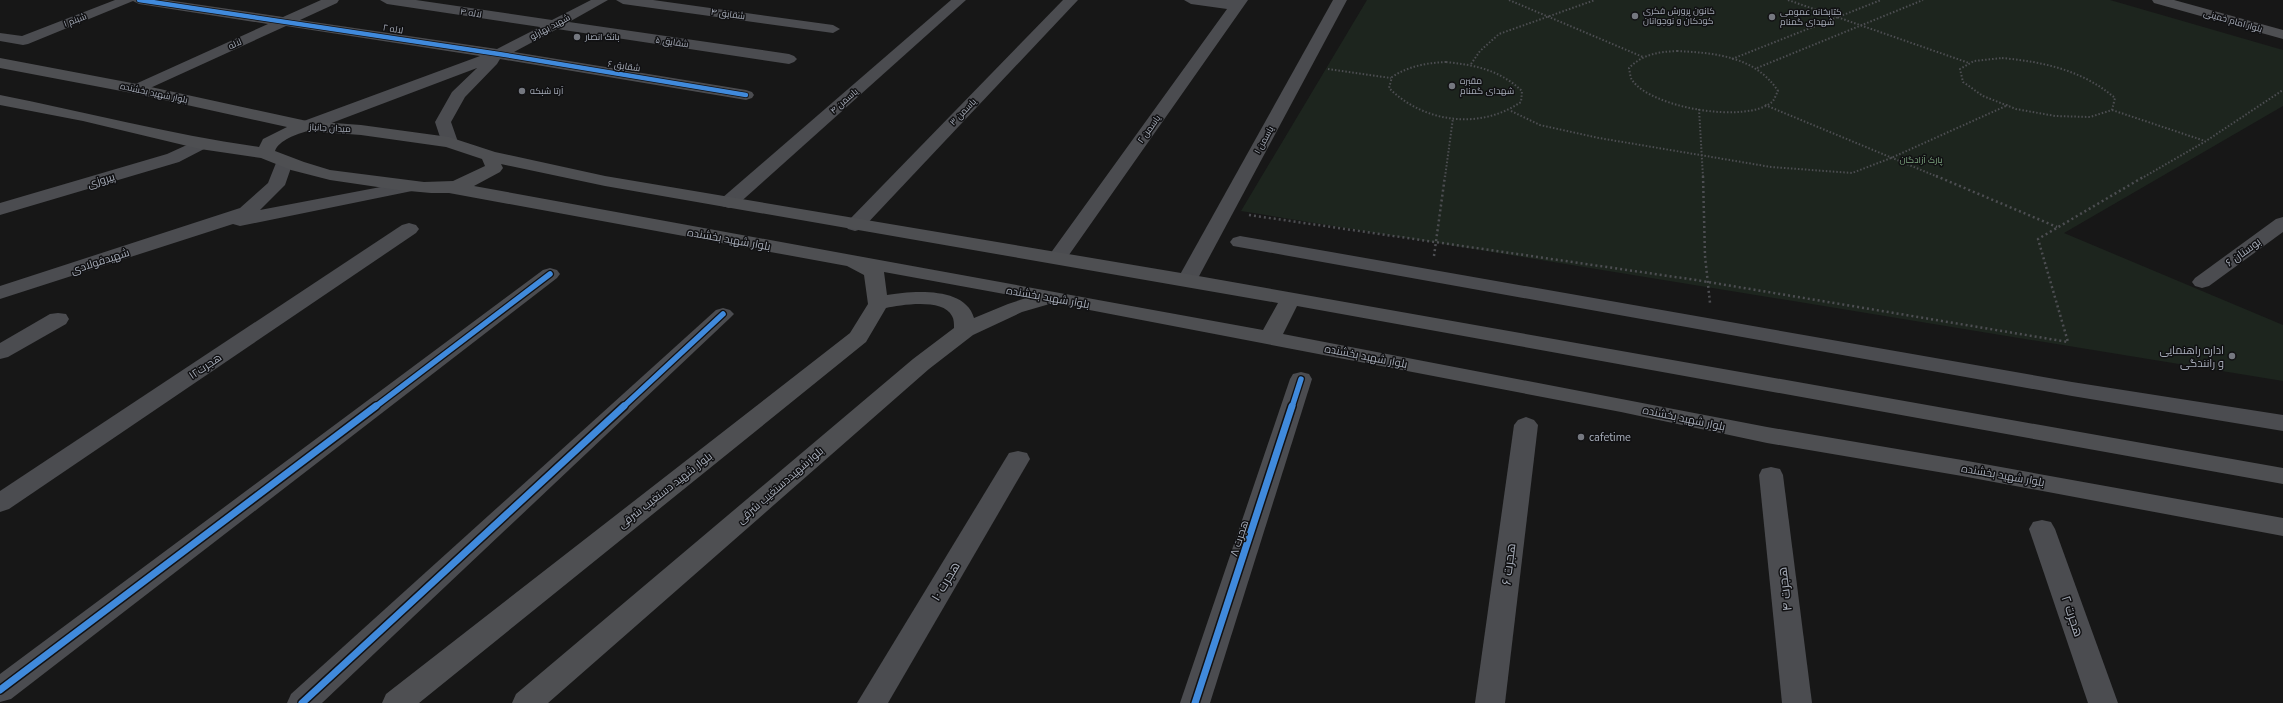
<svg xmlns="http://www.w3.org/2000/svg" width="2283" height="703" viewBox="0 0 2283 703" font-family="'Nunito Sans',Cairo,sans-serif">
<style>
.green{fill:#1d251e}
.lines{fill:none;stroke-linecap:round;stroke-linejoin:round}
.path-far1{stroke:#4d4e52;stroke-width:2;stroke-dasharray:1.5 2;stroke-linecap:butt}
.path{stroke:#4d4e52;stroke-width:2.5;stroke-dasharray:2 3;stroke-linecap:butt}
.minor{fill:#4b4c50;fill-rule:evenodd}
.major{fill:#4e4f52;fill-rule:evenodd}
.cycleway-far2-casing{stroke:#111113;stroke-width:6}
.cycleway-far1-casing{stroke:#111113;stroke-width:8}
.cycleway-casing{stroke:#111113;stroke-width:10}
.cycleway-far2{stroke:#408adc;stroke-width:4.5}
.cycleway-far1{stroke:#408adc;stroke-width:5.5}
.cycleway{stroke:#408adc;stroke-width:7}
.poi-dot{fill:#757880;stroke:#111113;stroke-width:1.5}
.labels{text-anchor:middle;stroke-width:3;stroke-linejoin:round;paint-order:stroke}
.far-poi-label{font-size:9px;fill:#a7adb9;stroke:#111113;text-anchor:start}
.far-street-label{font-size:9px;fill:#a7adb9;stroke:#111113}
.far-park-label{font-size:9px;fill:#7da57f;stroke:#111113}
.street-label{font-size:11px;fill:#a7adb9;stroke:#111113}
.poi-label{font-size:11px;fill:#a7adb9;stroke:#111113;text-anchor:end}
.near-street-label{font-size:13px;fill:#a7adb9;stroke:#111113}
</style>
<rect width="100%" height="100%" fill="#171717"/>
<polygon class="green" points="1367,0 2110,0 2283,50 2283,106 2064,233 2283,325 2283,381 1241,211"/>
<g class="lines">
<g class="path-far1">
<polyline points="1509,0 1643,57"/>
<polyline points="1788,0 1969,63"/>
<path d="M 1677,51 C 1715,53 1755,56 1778,91 C 1776,94 1775,99 1772,102 C 1746,124 1651,108 1632,80 C 1630,77 1630,72 1629,68 C 1643,54 1658,52 1677,51 Z"/>
<path d="M 2002,58 C 2044,62 2082,70 2115,98 L 2112,110 L 2090,117 L 2055,116 L 2016,109 L 1983,96 L 1963,82 L 1960,69 L 1974,61 Z"/>
<polyline points="1732,59 1881,0"/>
<path d="M 1446,62 C 1475,65 1500,70 1522,91 L 1521,102 C 1480,130 1424,123 1389,88 L 1392,77 C 1409,66 1426,63 1446,62 Z"/>
<polyline points="1471,64 1480,51 1499,34 1595,0"/>
<polyline points="1757,68 1923,0"/>
<polyline points="1328,69 1391,78"/>
<polyline points="1765,105 1938,177"/>
<polyline points="1699,109 1703,177"/>
<polyline points="2112,110 2205,141"/>
<polyline points="1511,111 1540,125 1599,138 1771,167 1852,173 1891,158 2008,105"/>
<polyline points="1445,177 1453,118"/>
<polyline points="2144,177 2206,141 2283,90"/>
</g>
<g class="path">
<polyline points="1703,176 1705,256 1710,303"/>
<polyline points="1936,176 2057,227"/>
<polyline points="1249,215 1696,280 2068,342 2038,239 2145,176"/>
<polyline points="1434,256 1445,176"/>
</g>
<g class="minor">
<polygon points="115,0 167,0 283,17 321,0 339,0 337,3 300,20 497,49 540,27 387,4 380,0 416,0 552,20 591,0 608,0 569,22 789,54 794,56 797,59 794,62 789,64 557,29 514,52 746,90 752,92 754,95 752,98 746,100 500,59 497,64 465,97 451,122 458,142 455,146 443,146 435,122 452,92 477,68 313,130 301,130 299,126 301,122 480,56 286,26 137,94 131,92 129,89 131,86 268,24 139,4 133,1 28,44 23,45 0,41 0,33 22,36"/>
<polygon points="616,0 653,0 833,25 840,29 833,33 623,4"/>
<polygon points="951,0 966,0 736,206 729,208 722,206 720,202 722,198"/>
<polygon points="1063,0 1078,0 862,229 855,231 848,229 845,225 848,221"/>
<polygon points="1184,0 1248,0 1064,262 1057,264 1050,262 1047,258 1050,254 1227,9 1191,4"/>
<polygon points="1333,0 1347,0 1197,280 1194,284 1187,286 1180,284 1177,280"/>
<polygon points="200,139 206,140 209,144 206,148 179,162 0,215 0,203 167,154"/>
<polygon points="284,157 290,158 293,162 285,185 260,210 412,181 418,182 421,186 418,190 412,191 240,226 233,224 0,299 0,286 240,208 268,183 278,158"/>
<polygon points="2283,217 2283,232 2209,286 2202,288 2195,286 2192,282 2195,278 2276,219"/>
<polygon points="409,223 416,225 419,229 416,233 9,509 0,512 0,491 402,225"/>
<polygon points="1240,236 2072,382 2283,415 2283,431 2072,396 1233,246 1230,242 1233,238"/>
<polygon points="550,268 557,270 560,274 557,278 11,699 0,702 0,674 543,270"/>
<polygon points="723,308 730,310 734,314 730,318 322,703 287,703 291,694 716,310"/>
<polygon points="58,313 66,314 69,319 66,324 8,357 0,359 0,343 50,314"/>
<polygon points="1301,372 1309,374 1312,379 1210,703 1180,703 1290,379 1293,374"/>
<polygon points="1526,417 1534,420 1538,425 1505,703 1475,703 1514,425 1518,420"/>
<polygon points="1018,451 1027,453 1030,459 888,703 857,703 1009,453"/>
<polygon points="1771,467 1780,469 1783,475 1812,703 1782,703 1759,475 1762,469"/>
<polygon points="2042,520 2051,522 2055,529 2118,703 2088,703 2029,529 2033,522"/>
</g>
<g class="major">
<polygon points="2152,0 2174,0 2283,30 2283,39 2154,3"/>
<path d="M 0,58 L 137,84 L 307,121 L 361,125 L 449,137 L 495,152 L 605,176 L 1187,274 L 2283,468 L 2283,484 L 1297,306 L 1283,334 L 1767,427 L 1962,460 L 2283,518 L 2283,536 L 1962,476 L 1767,443 L 1621,412 L 1053,303 L 1022,312 L 973,335 L 929,369 L 548,703 L 512,703 L 516,694 L 913,359 L 954,328 C 954,324 954,319 952,316 C 943,298 901,305 886,308 L 866,342 L 419,703 L 382,703 L 386,694 L 850,333 L 868,304 L 864,275 L 847,266 L 449,193 L 431,193 L 398,190 L 330,180 L 291,170 L 261,158 L 200,149 L 83,121 L 0,105 L 0,95 C 86,112 172,135 259,147 L 263,139 L 287,127 L 137,94 L 0,68 ZM 308,131 L 361,135 L 446,147 L 482,159 L 485,166 L 453,181 L 424,182 L 330,170 L 304,162 L 275,151 C 279,140 297,134 308,131 ZM 501,164 L 605,186 L 1278,303 L 1263,330 L 474,186 L 500,172 L 503,168 ZM 884,272 L 1026,298 L 1008,304 L 974,318 C 965,286 912,291 887,295 Z"/>
</g>
<defs>
<polyline id="cycleway-far2" points="139,0 499,54 746,95"/>
<g id="cycleway-far1">
<polyline points="375,407 550,274"/>
<polyline points="623,407 723,314"/>
<polyline points="1292,407 1301,379"/>
</g>
<g id="cycleway">
<polyline points="0,690 376,406"/>
<polyline points="302,703 624,406"/>
<polyline points="1195,703 1292,406"/>
</g>
</defs>
<use href="#cycleway-far2" class="cycleway-far2-casing"/>
<use href="#cycleway-far1" class="cycleway-far1-casing"/>
<use href="#cycleway" class="cycleway-casing"/>
<use href="#cycleway-far2" class="cycleway-far2"/>
<use href="#cycleway-far1" class="cycleway-far1"/>
<use href="#cycleway" class="cycleway"/>
</g>
<g class="poi-dot">
<circle cx="1635" cy="16" r="4"/>
<circle cx="1772" cy="17" r="4"/>
<circle cx="577" cy="37" r="4"/>
<circle cx="1452" cy="86" r="4"/>
<circle cx="522" cy="91" r="4"/>
<circle cx="2232" cy="356" r="4"/>
<circle cx="1581" cy="437" r="4"/>
</g>
<g class="labels">
<g class="far-poi-label">
<text x="1643" y="14">کانون پرورش فکری<tspan x="1643" dy="10">کودکان و نوجوانان</tspan></text>
<text x="1780" y="15">کتابخانه عمومی<tspan x="1780" dy="10">شهدای گمنام</tspan></text>
<text x="585" y="40">بانک انصار</text>
<text x="1460" y="84">مقبره<tspan x="1460" dy="10">شهدای گمنام</tspan></text>
<text x="530" y="94">آرتا شبکه</text>
</g>
<g class="far-street-label">
<text transform="translate(471 13) rotate(9)" y="3">لاله ۴</text>
<text transform="translate(728 14) rotate(8)" y="3">شقایق ۴</text>
<text transform="translate(75 20) rotate(-21)" y="3">شبنم ۱</text>
<text transform="translate(2233 21) rotate(16)" y="3">بلوار امام خمینی</text>
<text transform="translate(550 27) rotate(-28)" y="3">شهید بهارلو</text>
<text transform="translate(393 29) rotate(9)" y="3">لاله ۲</text>
<text transform="translate(672 42) rotate(8)" y="3">شقایق ۵</text>
<text transform="translate(235 44) rotate(-24)" y="3">لاله</text>
<text transform="translate(624 66) rotate(9)" y="3">شقایق ۶</text>
<text transform="translate(154 93) rotate(12)" y="3">بلوار شهید بخشنده</text>
<text transform="translate(844 101) rotate(-41)" y="3">یاسمن ۴</text>
<text transform="translate(963 112) rotate(-46)" y="3">یاسمن ۳</text>
<text transform="translate(330 128) rotate(3)" y="3">میدان جانباز</text>
<text transform="translate(1149 129) rotate(-54)" y="3">یاسمن ۲</text>
<text transform="translate(1264 140) rotate(-61)" y="3">یاسمن ۱</text>
</g>
<g class="far-park-label">
<text x="1921" y="163">پارک آزادگان</text>
</g>
<g class="street-label">
<text transform="translate(101 180) rotate(-17)" y="4">پیروزی</text>
<text transform="translate(729 239) rotate(10)" y="4">بلوار شهید بخشنده</text>
<text transform="translate(2243 252) rotate(-36)" y="4">بوستان ۶</text>
<text transform="translate(100 261) rotate(-18)" y="4">شهیدفولادی</text>
<text transform="translate(1048 297) rotate(10)" y="4">بلوار شهید بخشنده</text>
<text transform="translate(1366 356) rotate(11)" y="4">بلوار شهید بخشنده</text>
<text transform="translate(205 366) rotate(-34)" y="4">هجرت۱۲</text>
<text transform="translate(1684 418) rotate(12)" y="4">بلوار شهید بخشنده</text>
<text transform="translate(2003 475) rotate(10)" y="4">بلوار شهید بخشنده</text>
<text transform="translate(780 485) rotate(-41)" y="4">بلوارشهیددستغیب شرقی</text>
<text transform="translate(665 490) rotate(-38)" y="4">بلوار شهید دستغیب شرقی</text>
<text transform="translate(1239 538) rotate(-72)" y="4">هجرت ۸</text>
</g>
<g class="poi-label">
<text x="2224" y="354">اداره راهنمایی<tspan x="2224" dy="13">و رانندگی</tspan></text>
<text x="1589" y="441" text-anchor="start">cafetime</text>
</g>
<g class="near-street-label">
<text transform="translate(1508 564) rotate(-83)" y="5">هجرت ۶</text>
<text transform="translate(945 581) rotate(-59)" y="5">هجرت ۱۰</text>
<text transform="translate(1784 589) rotate(-97)" y="5">هجرت ۴</text>
<text transform="translate(2073 616) rotate(71)" y="5">هجرت ۲</text>
</g>
</g>
</svg>
